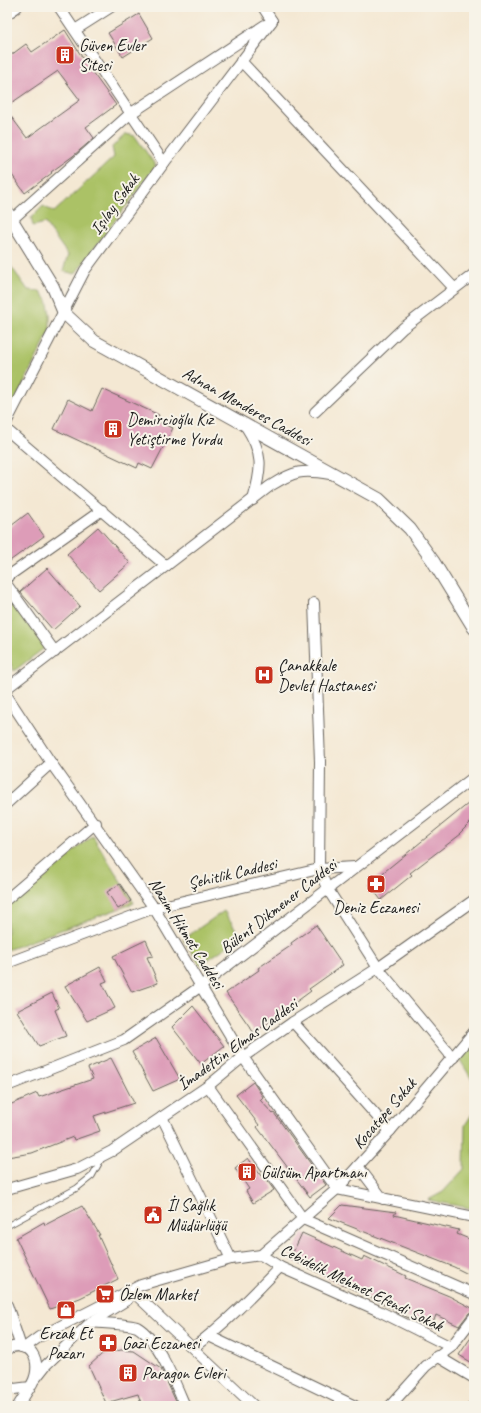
<svg xmlns="http://www.w3.org/2000/svg" width="481" height="1413" viewBox="0 0 481 1413" font-family="Caveat,sans-serif">
<style>
.green{fill:#abc266;stroke:#646f41}
.building{fill:#dd9cb8}
.lines{fill:none;stroke-linecap:round;stroke-linejoin:round}
.service-casing{stroke:#68635c;stroke-width:7}
.minor-casing{stroke:#68635c;stroke-width:12}
.tertiary-casing{stroke:#68635c;stroke-width:14}
.service{stroke:#fff;stroke-width:5}
.minor{stroke:#fff;stroke-width:10}
.tertiary{stroke:#fff;stroke-width:12}
.labels{text-anchor:middle;stroke-width:4;stroke-linejoin:round;paint-order:stroke}
.poi-label{font-size:17px;fill:#1c1c1c;stroke:#f7f3e8;text-anchor:start}
.street-label{font-size:17px;fill:#1c1c1c;stroke:#f7f3e8}
</style>
<rect width="100%" height="100%" fill="#f7f3e8"/>
<filter id="ink" filterUnits="userSpaceOnUse"><feTurbulence type="fractalNoise" baseFrequency=".025" numOctaves="2"/><feDisplacementMap in="SourceGraphic" scale="8" xChannelSelector="R" yChannelSelector="G"/><feConvolveMatrix kernelMatrix="1 2 1 2 8 2 1 2 1" color-interpolation-filters="sRGB"/></filter>
<filter id="wash" filterUnits="userSpaceOnUse"><feTurbulence type="fractalNoise" baseFrequency=".012" numOctaves="4" result="noise"/><feDisplacementMap in="SourceGraphic" scale="16" xChannelSelector="R" yChannelSelector="G"/><feGaussianBlur stdDeviation="0.9" result="paint"/><feColorMatrix in="noise" values="0 0 0 0 0 0 0 0 0 0 0 0 0 0 0 0 0 1.4 0 .05"/><feComposite in="paint" operator="in"/></filter>
<g filter="url(#wash)">
<rect width="100%" height="100%" fill="#f4e8d3"/>
<g class="green">
<polygon points="126,134 135,136 156,166 75,274 63,271 68,255 45,223 33,226 31,218 43,206 54,212 114,157 112,147"/>
<polygon points="7,261 28,290 40,291 47,300 50,314 50,331 15,401 7,399"/>
<polygon points="7,596 47,646 14,671 7,657"/>
<polygon points="93,836 134,903 7,950 7,903"/>
<polygon points="224,911 241,937 200,965 183,939"/>
<polygon points="474,1043 474,1083 460,1060"/>
<polygon points="474,1111 474,1209 428,1200 443,1192 464,1169 465,1125"/>
</g>
<g id="blocks">
<g class="building">
<polygon points="139,14 153,38 123,57 108,33"/>
<polygon points="65,30 87,65 116,105 86,127 94,138 73,156 51,172 52,173 25,193 7,168 7,111 27,138 80,100 58,71 7,106 7,58 26,44 32,52"/>
<polygon points="102,389 159,415 156,421 173,428 152,469 139,463 137,468 54,429 68,399 92,411"/>
<polygon points="28,513 44,536 7,563 7,529"/>
<polygon points="98,527 130,563 99,590 67,554"/>
<polygon points="47,568 80,606 53,630 20,592"/>
<polygon points="474,799 474,819 460,833 461,834 410,873 412,875 381,900 369,884"/>
<polygon points="120,884 131,901 118,909 107,892"/>
<polygon points="316,925 343,965 309,989 311,991 254,1033 226,993 259,970 258,968 292,945 291,943"/>
<polygon points="146,940 153,956 147,957 158,983 132,992 113,956"/>
<polygon points="100,967 107,981 102,983 115,1008 87,1021 65,986"/>
<polygon points="52,993 59,1008 55,1010 66,1036 39,1046 17,1011"/>
<polygon points="193,1006 224,1046 201,1064 172,1027"/>
<polygon points="156,1038 180,1079 153,1091 132,1052"/>
<polygon points="111,1058 134,1103 94,1116 100,1131 74,1140 73,1137 32,1153 7,1157 7,1106 37,1093 39,1097 93,1079 88,1068"/>
<polygon points="253,1082 263,1097 260,1100 273,1114 274,1113 326,1185 310,1197 257,1127 259,1125 236,1095"/>
<polygon points="248,1158 264,1180 266,1179 274,1190 253,1203 246,1191 249,1189 235,1168"/>
<polygon points="342,1205 396,1212 394,1215 459,1230 457,1234 474,1241 474,1266 470,1275 454,1267 329,1218"/>
<polygon points="82,1206 100,1235 98,1235 118,1279 80,1298 50,1309 16,1238 44,1222 45,1225"/>
<polygon points="302,1233 362,1260 364,1256 406,1276 405,1278 449,1296 474,1309 474,1311 469,1313 459,1326 436,1315 431,1328 398,1313 395,1312 396,1310 290,1259"/>
<polygon points="474,1328 474,1364 459,1355 474,1333 471,1332"/>
<polygon points="121,1350 134,1351 161,1369 178,1406 142,1406 138,1394 106,1403 89,1366 102,1354"/>
</g>
</g>
</g>
<g filter="url(#ink)">
<use href="#blocks" fill-opacity="0" stroke="#68635c" stroke-width="1"/>
<g class="lines">
<defs>
<polyline id="service" points="7,1226 77,1188 92,1176 102,1158"/>
<g id="minor">
<polyline points="59,7 164,163"/>
<polyline points="263,7 272,21"/>
<polyline points="7,14 17,7"/>
<polyline points="75,30 111,7"/>
<polyline points="241,61 454,288"/>
<polyline points="7,224 130,114 265,25"/>
<polyline points="315,412 403,328 474,274"/>
<polyline points="7,421 85,270 164,163 272,21"/>
<path d="M 245,425 C 264,454 262,468 253,500"/>
<polyline points="7,430 166,566"/>
<polyline points="7,577 102,510"/>
<polyline points="7,585 55,652"/>
<polyline points="314,603 320,762 319,869 327,888 378,968 453,1058"/>
<path d="M 7,688 L 270,486 C 294,471 302,469 330,474"/>
<polyline points="7,696 51,763 154,908 243,1057 337,1189 474,1217"/>
<polyline points="7,803 51,763"/>
<polyline points="7,899 96,823"/>
<polyline points="7,963 154,908 319,869 355,867"/>
<polyline points="293,1022 390,1131"/>
<polyline points="7,1086 124,1040 201,986 474,777"/>
<polyline points="208,1086 303,1219 474,1294"/>
<polyline points="162,1117 231,1259"/>
<polyline points="358,1166 383,1199"/>
<polyline points="7,1189 77,1169 112,1151 208,1086 243,1057 293,1022 378,968 474,900"/>
<polyline points="261,1255 280,1267 377,1310 451,1347"/>
<polyline points="132,1291 254,1406"/>
<polyline points="7,1305 21,1347"/>
<path d="M 91,1322 C 100,1323 131,1324 137,1327 C 158,1339 176,1385 185,1406"/>
<polyline points="209,1336 355,1406"/>
<path d="M 194,1347 C 225,1324 252,1296 280,1267"/>
<polyline points="24,1348 39,1337 141,1285 231,1259 261,1255 337,1189 390,1131 474,1032"/>
<path d="M 7,1349 C 34,1337 44,1367 30,1387 L 14,1389 L 7,1386"/>
<polyline points="437,1356 474,1378"/>
<polyline points="35,1379 46,1365 91,1322 127,1300"/>
<polyline points="18,1406 30,1387"/>
<polyline points="390,1406 426,1366 451,1347 474,1317"/>
<polyline points="473,1406 474,1405"/>
</g>
<polyline id="tertiary" points="7,212 53,287 64,313 94,341 379,499 410,529 433,561 474,628"/>
</defs>
<use href="#service" class="service-casing"/>
<use href="#minor" class="minor-casing"/>
<use href="#tertiary" class="tertiary-casing"/>
<use href="#service" class="service"/>
<use href="#minor" class="minor"/>
<use href="#tertiary" class="tertiary"/>
</g>
</g>
<defs>
<symbol id="building-square" viewBox="-11 -11 22 22"><rect x="-9" y="-9" width="18" height="18" rx="4" fill="#c8321e" stroke="#f7f3e8"/><path d="M-4-6H4V6H1V3H-1V6H-4ZM-2.5-4.3h1.7v1.8h-1.7ZM.8-4.3h1.7v1.8H.8ZM-2.5-1h1.7V.8h-1.7ZM.8-1h1.7V.8H.8Z" fill="#fff"/></symbol>
<symbol id="hospital-square" viewBox="-11 -11 22 22"><rect x="-9" y="-9" width="18" height="18" rx="4" fill="#c8321e" stroke="#f7f3e8"/><path d="M-5-5h3v3.5h4V-5h3V5h-3V1.5h-4V5h-3Z" fill="#fff"/></symbol>
<symbol id="pharmacy-square" viewBox="-11 -11 22 22"><rect x="-9" y="-9" width="18" height="18" rx="4" fill="#c8321e" stroke="#f7f3e8"/><path d="M-2-6h4v4h4v4h-4v4h-4v-4h-4v-4h4Z" fill="#fff"/></symbol>
<symbol id="civic-square" viewBox="-11 -11 22 22"><rect x="-9" y="-9" width="18" height="18" rx="4" fill="#c8321e" stroke="#f7f3e8"/><path d="M-.6-6.5H3V-4.5H.6V-3L4-1V1h2V6H-6V1h2V-1L-.6-3ZM-1.2 2.5V6h2.4V2.5Z" fill="#fff"/></symbol>
<symbol id="supermarket-square" viewBox="-11 -11 22 22"><rect x="-9" y="-9" width="18" height="18" rx="4" fill="#c8321e" stroke="#f7f3e8"/><path d="M-6-5.5h2.5l.6 2H6L4.5 2H-2.5L-4.4-4H-6ZM-1.5 3.2a1.3 1.3 0 1 0 .1 0ZM3 3.2a1.3 1.3 0 1 0 .1 0Z" fill="#fff"/></symbol>
<symbol id="shop-square" viewBox="-11 -11 22 22"><rect x="-9" y="-9" width="18" height="18" rx="4" fill="#c8321e" stroke="#f7f3e8"/><path d="M-5-2.5h2.3a2.7 3.5 0 0 1 5.4 0H5L5.5 6h-11ZM-1.5-2.5h3a1.5 2.3 0 0 0-3 0Z" fill="#fff"/></symbol>
</defs>
<g fill-rule="evenodd">
<use href="#building-square" x="54" y="44" width="22" height="22"/>
<use href="#building-square" x="102" y="418" width="22" height="22"/>
<use href="#hospital-square" x="253" y="664" width="22" height="22"/>
<use href="#pharmacy-square" x="365" y="873" width="22" height="22"/>
<use href="#building-square" x="236" y="1161" width="22" height="22"/>
<use href="#civic-square" x="142" y="1204" width="22" height="22"/>
<use href="#supermarket-square" x="94" y="1283" width="22" height="22"/>
<use href="#shop-square" x="55" y="1299" width="22" height="22"/>
<use href="#pharmacy-square" x="97" y="1332" width="22" height="22"/>
<use href="#building-square" x="117" y="1362" width="22" height="22"/>
</g>
<g class="labels">
<g class="poi-label">
<text x="79" y="51">Güven Evler<tspan x="79" dy="20">Sitesi</tspan></text>
<text x="127" y="425">Demircioğlu Kız<tspan x="127" dy="20">Yetiştirme Yurdu</tspan></text>
<text x="278" y="671">Çanakkale<tspan x="278" dy="20">Devlet Hastanesi</tspan></text>
<text x="376" y="913" text-anchor="middle">Deniz Eczanesi</text>
<text x="261" y="1178">Gülsüm Apartmanı</text>
<text x="167" y="1211">İl Sağlık<tspan x="167" dy="20">Müdürlüğü</tspan></text>
<text x="119" y="1300">Özlem Market</text>
<text x="66" y="1339" text-anchor="middle">Erzak Et<tspan x="66" dy="20">Pazarı</tspan></text>
<text x="122" y="1349">Gazi Eczanesi</text>
<text x="142" y="1379">Paragon Evleri</text>
</g>
<g class="street-label">
<text transform="translate(114 204) rotate(-54)" y="6">Işılay Sokak</text>
<text transform="translate(247 406) rotate(29)" y="6">Adnan Menderes Caddesi</text>
<text transform="translate(232 873) rotate(-13)" y="6">Şehitlik Caddesi</text>
<text transform="translate(278 906) rotate(-38)" y="6">Bülent Dikmener Caddesi</text>
<text transform="translate(187 933) rotate(58)" y="6">Nazım Hikmet Caddesi</text>
<text transform="translate(237 1044) rotate(-36)" y="6">İmadettin Elmas Caddesi</text>
<text transform="translate(384 1113) rotate(-49)" y="6">Kocatepe Sokak</text>
<text transform="translate(362 1287) rotate(26)" y="6">Cebidelik Mehmet Efendi Sokak</text>
</g>
</g>
<rect width="481" height="1413" fill="none" stroke="#f7f3e8" stroke-width="24"/>
</svg>
